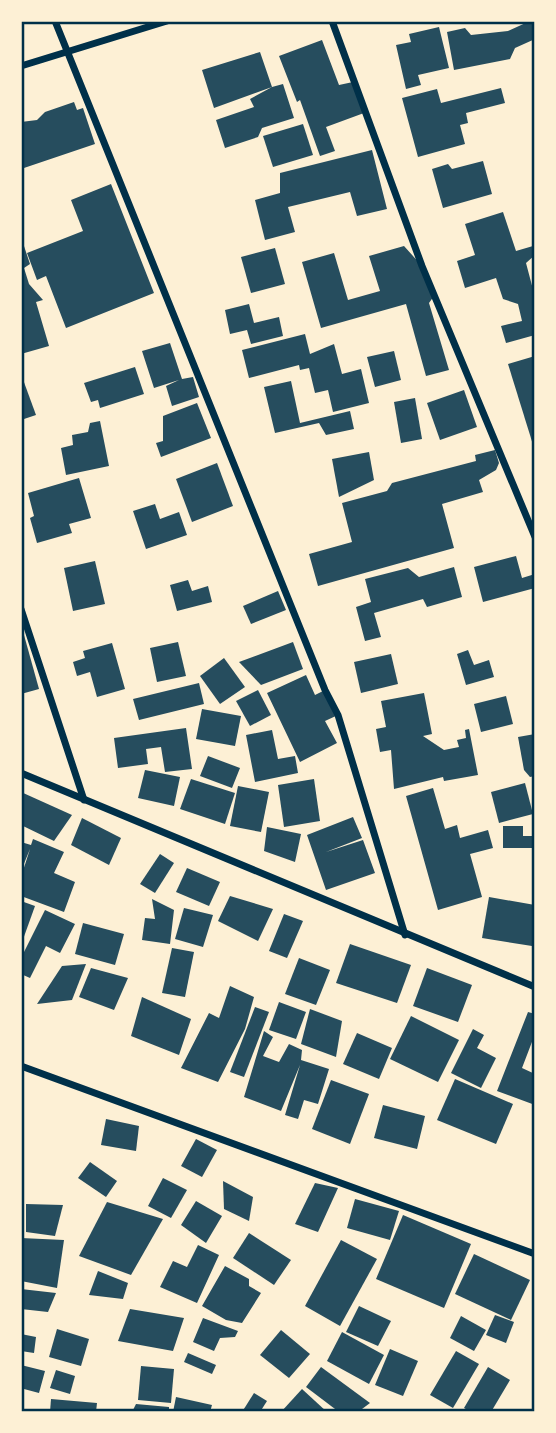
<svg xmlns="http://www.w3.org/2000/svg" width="556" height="1433" viewBox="0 0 556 1433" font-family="Rubik,sans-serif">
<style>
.building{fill:#264d5e}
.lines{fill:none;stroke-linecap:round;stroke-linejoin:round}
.minor{stroke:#003049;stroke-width:7}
.neatline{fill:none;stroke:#003049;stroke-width:2.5}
</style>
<rect width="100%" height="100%" fill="#fdf0d5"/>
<g class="building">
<polygon points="530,21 535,21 535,39 515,48 510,59 454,70 447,32 465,28 471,35 508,31"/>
<polygon points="439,27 449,68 418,75 421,85 406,89 396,45 411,42 409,34"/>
<polygon points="322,40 339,85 353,82 364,113 326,127 335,151 320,156 300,100 297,102 279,56"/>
<polygon points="260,52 272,87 283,84 294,118 262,128 258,137 225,148 216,120 254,107 250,99 272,87 214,108 202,70"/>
<polygon points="501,88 505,103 466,113 468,123 460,125 465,144 418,157 402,98 437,89 441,103"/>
<polygon points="74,102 77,110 83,108 95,144 21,169 21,122 37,120 45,112"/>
<polygon points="303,124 313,155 273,167 263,136"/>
<polygon points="372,150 387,209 357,216 350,192 288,207 295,232 265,240 255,200 280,193 280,173"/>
<polygon points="483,161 492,194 443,208 432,169 448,164 452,169"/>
<polygon points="111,184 154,293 66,328 46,276 37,280 27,253 83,231 71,200"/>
<polygon points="503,212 516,251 533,246 535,255 526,263 535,297 535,335 506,343 501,326 522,321 518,304 503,299 496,278 465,288 457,261 475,255 465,224"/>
<polygon points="21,237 30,264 24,268 29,284 43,300 36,302 49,346 21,354"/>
<polygon points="404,246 422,266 434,296 429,303 449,370 426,376 406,304 321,328 302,262 334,253 348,300 380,291 369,256"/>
<polygon points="275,248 285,284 251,293 241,257"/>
<polygon points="249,304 254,323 279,317 283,336 251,344 247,330 230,334 225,310"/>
<polygon points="305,334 310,354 334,344 342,374 361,369 369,403 333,412 328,390 315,393 309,368 300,370 299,365 249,378 242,350"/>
<polygon points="170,343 182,379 193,377 199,397 172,406 166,386 179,380 154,388 142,351"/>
<polygon points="394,351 401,380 375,387 367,357"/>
<polygon points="535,356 535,448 534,448 508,364"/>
<polygon points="135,367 144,394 100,408 98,400 91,402 84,383"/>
<polygon points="21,374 36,415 21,420"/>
<polygon points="291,381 300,423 350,411 354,429 326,435 319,423 275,433 264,387"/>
<polygon points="464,390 477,427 440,440 427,403"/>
<polygon points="415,398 422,439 401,443 394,402"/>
<polygon points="197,403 211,438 161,457 156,443 163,441 163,416"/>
<polygon points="100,421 109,466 66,475 61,448 73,445 72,435 88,432 90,423"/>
<polygon points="495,450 499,463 496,470 479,480 483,492 442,504 454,548 318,586 309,554 352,542 342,503 387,491 392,483 476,461 475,455"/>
<polygon points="369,452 374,480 339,497 332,459"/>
<polygon points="217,463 233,506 192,522 176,479"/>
<polygon points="79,478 91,518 69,524 72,533 37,543 30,518 34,516 28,493"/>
<polygon points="155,504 160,519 179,512 187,535 146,549 133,511"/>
<polygon points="516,556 522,578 535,574 535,588 483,602 474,567"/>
<polygon points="95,561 105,604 73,611 64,568"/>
<polygon points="454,567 462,597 427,607 423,599 374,613 381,637 365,641 356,607 371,602 365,579 408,568 419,577"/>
<polygon points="188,580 192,591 208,586 212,602 177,611 170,585"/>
<polygon points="278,591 286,610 251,624 243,606"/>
<polygon points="24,635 39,689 21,694 21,636"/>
<polygon points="178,642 186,676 157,682 150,648"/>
<polygon points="293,642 303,669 261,685 239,662"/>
<polygon points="112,643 125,689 97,697 90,672 77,676 73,662 85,658 83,651"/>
<polygon points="468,650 474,665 489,660 494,677 466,685 457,654"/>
<polygon points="391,654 398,684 361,693 354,662"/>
<polygon points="224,658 245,687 220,704 200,676"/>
<polygon points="306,675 315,695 325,690 338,715 325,721 337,743 300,762 267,693"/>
<polygon points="199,683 204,704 139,720 133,699"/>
<polygon points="258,690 271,715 250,726 236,701"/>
<polygon points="424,693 432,734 423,736 444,750 459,747 457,740 466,738 465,730 469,729 478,775 444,781 443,777 394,789 391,750 380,752 376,729 386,727 381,701"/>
<polygon points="506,696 513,724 481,732 474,704"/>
<polygon points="202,709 241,716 235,746 196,739"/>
<polygon points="186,728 192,769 165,772 161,747 146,749 148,764 118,768 114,738"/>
<polygon points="272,730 278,759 295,756 298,773 255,782 246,735"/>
<polygon points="535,734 535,776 530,777 524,770 518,737"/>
<polygon points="208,756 240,768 232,788 200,776"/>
<polygon points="145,770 180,777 174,806 138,798"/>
<polygon points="191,779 235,793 225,824 180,809"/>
<polygon points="314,779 320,821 284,827 278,785"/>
<polygon points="525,783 533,814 499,823 491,792"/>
<polygon points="238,786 269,792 261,832 230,826"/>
<polygon points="433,788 445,829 457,825 460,838 488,830 493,848 470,854 482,897 438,910 406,796"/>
<polygon points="21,792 72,815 54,841 21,825"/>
<polygon points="353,817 362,838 326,852 363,840 375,873 326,890 307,835"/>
<polygon points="82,818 121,838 109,865 71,845"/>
<polygon points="503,826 523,826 523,836 534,836 534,848 503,848"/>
<polygon points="267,827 301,834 295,862 264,851"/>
<polygon points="33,839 64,852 54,873 75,882 64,912 21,896 21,877 30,849 21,871 21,842 31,845"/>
<polygon points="160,854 174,863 155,893 140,884"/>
<polygon points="187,868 220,882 209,906 176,892"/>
<polygon points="230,896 273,909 258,941 218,921"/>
<polygon points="489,897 535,905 532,946 482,938"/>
<polygon points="152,899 174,910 170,944 142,940 145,918 155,919"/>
<polygon points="21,901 35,906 21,945"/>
<polygon points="184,908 213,915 203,947 175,939"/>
<polygon points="45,910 75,924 60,953 46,946 30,978 21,974 21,958"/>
<polygon points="284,914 303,921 287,958 269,951"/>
<polygon points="83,923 124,934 115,965 75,954"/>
<polygon points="350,944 411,965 397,1003 336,983"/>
<polygon points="172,948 194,952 185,997 162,993"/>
<polygon points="299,958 330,970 316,1005 285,994"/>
<polygon points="86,964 72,1000 37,1004 62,966"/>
<polygon points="91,968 128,978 114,1010 79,997"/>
<polygon points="427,968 472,985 458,1022 413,1006"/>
<polygon points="230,986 254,997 245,1029 218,1082 181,1068 209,1013 219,1018"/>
<polygon points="142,997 191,1019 179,1055 131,1036"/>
<polygon points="279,1002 306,1012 296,1039 269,1030"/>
<polygon points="255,1007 269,1012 244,1077 230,1072"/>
<polygon points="310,1009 342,1021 336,1057 301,1044"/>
<polygon points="528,1012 535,1014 535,1034 522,1068 535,1074 535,1105 497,1091"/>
<polygon points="411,1016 459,1040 438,1082 390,1059"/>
<polygon points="473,1029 484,1035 477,1048 496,1058 481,1088 451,1073"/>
<polygon points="264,1031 273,1037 263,1056 279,1062 289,1044 302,1050 301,1060 329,1069 318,1104 304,1100 298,1119 285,1115 300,1065 281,1111 244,1097"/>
<polygon points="357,1033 392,1048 379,1079 343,1064"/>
<polygon points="455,1079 513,1104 496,1144 437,1120"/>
<polygon points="331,1080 369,1094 350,1144 312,1129"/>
<polygon points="383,1105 425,1116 417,1149 374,1138"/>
<polygon points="106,1119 139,1126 136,1151 101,1145"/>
<polygon points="196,1139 217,1150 202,1177 181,1166"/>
<polygon points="90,1162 117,1181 106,1197 78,1178"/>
<polygon points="163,1178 187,1190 171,1218 148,1206"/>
<polygon points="223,1181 253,1197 249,1221 224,1209"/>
<polygon points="315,1183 338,1188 318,1232 295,1224"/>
<polygon points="355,1199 399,1211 390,1240 347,1228"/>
<polygon points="196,1201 222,1216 206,1243 181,1225"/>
<polygon points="107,1202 163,1219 131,1275 79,1256"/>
<polygon points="26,1204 63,1205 55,1236 26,1232"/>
<polygon points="403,1215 471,1244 444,1308 376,1279"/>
<polygon points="249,1233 291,1260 274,1285 233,1258"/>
<polygon points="21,1238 64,1240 57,1288 21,1281"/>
<polygon points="341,1240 377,1259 340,1326 305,1306"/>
<polygon points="198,1245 219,1255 197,1303 160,1287 173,1261 187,1267"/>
<polygon points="474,1254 530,1280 511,1320 455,1294"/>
<polygon points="225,1266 249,1279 249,1286 261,1293 242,1323 226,1320 202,1306"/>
<polygon points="98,1271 128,1283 123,1299 89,1295"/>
<polygon points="21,1289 56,1293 48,1312 21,1309"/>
<polygon points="359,1306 391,1321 378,1346 346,1332"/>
<polygon points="130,1309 184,1318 173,1351 118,1341"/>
<polygon points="495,1315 514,1322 506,1343 486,1335"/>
<polygon points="461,1316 486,1330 474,1351 450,1338"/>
<polygon points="203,1318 238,1331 235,1337 220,1338 214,1351 193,1342"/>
<polygon points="57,1329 89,1339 81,1366 49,1357"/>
<polygon points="281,1330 310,1354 289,1378 260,1355"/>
<polygon points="342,1332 384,1355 369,1384 327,1361"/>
<polygon points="21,1334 36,1337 34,1353 21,1351"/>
<polygon points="390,1349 418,1361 403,1396 375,1385"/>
<polygon points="456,1351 479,1364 453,1408 430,1395"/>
<polygon points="188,1353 216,1365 212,1374 184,1362"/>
<polygon points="21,1365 45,1371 39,1393 24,1389 23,1401"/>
<polygon points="141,1366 174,1369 171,1403 138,1400"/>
<polygon points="321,1367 370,1403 358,1412 339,1412 306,1387"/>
<polygon points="488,1367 510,1380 491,1412 471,1412 464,1408"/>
<polygon points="56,1370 75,1376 70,1394 50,1388"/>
<polygon points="302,1389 327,1412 281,1412"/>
<polygon points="254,1393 267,1401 260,1412 242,1412"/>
<polygon points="176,1397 212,1405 210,1412 173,1412"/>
<polygon points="51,1399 97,1403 96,1412 50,1412"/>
<polygon points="136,1404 169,1407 169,1412 132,1412"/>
</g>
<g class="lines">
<g class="minor">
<polyline points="55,21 325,690 338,715 405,935"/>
<polyline points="332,21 422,266 535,537"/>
<polyline points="21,66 167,21"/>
<polyline points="21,609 84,800"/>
<polyline points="21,773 535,987"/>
<polyline points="21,1066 535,1254"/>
</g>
</g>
<rect width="556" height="1433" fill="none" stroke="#fdf0d5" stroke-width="46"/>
<rect x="23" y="23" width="510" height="1387" class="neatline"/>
</svg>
